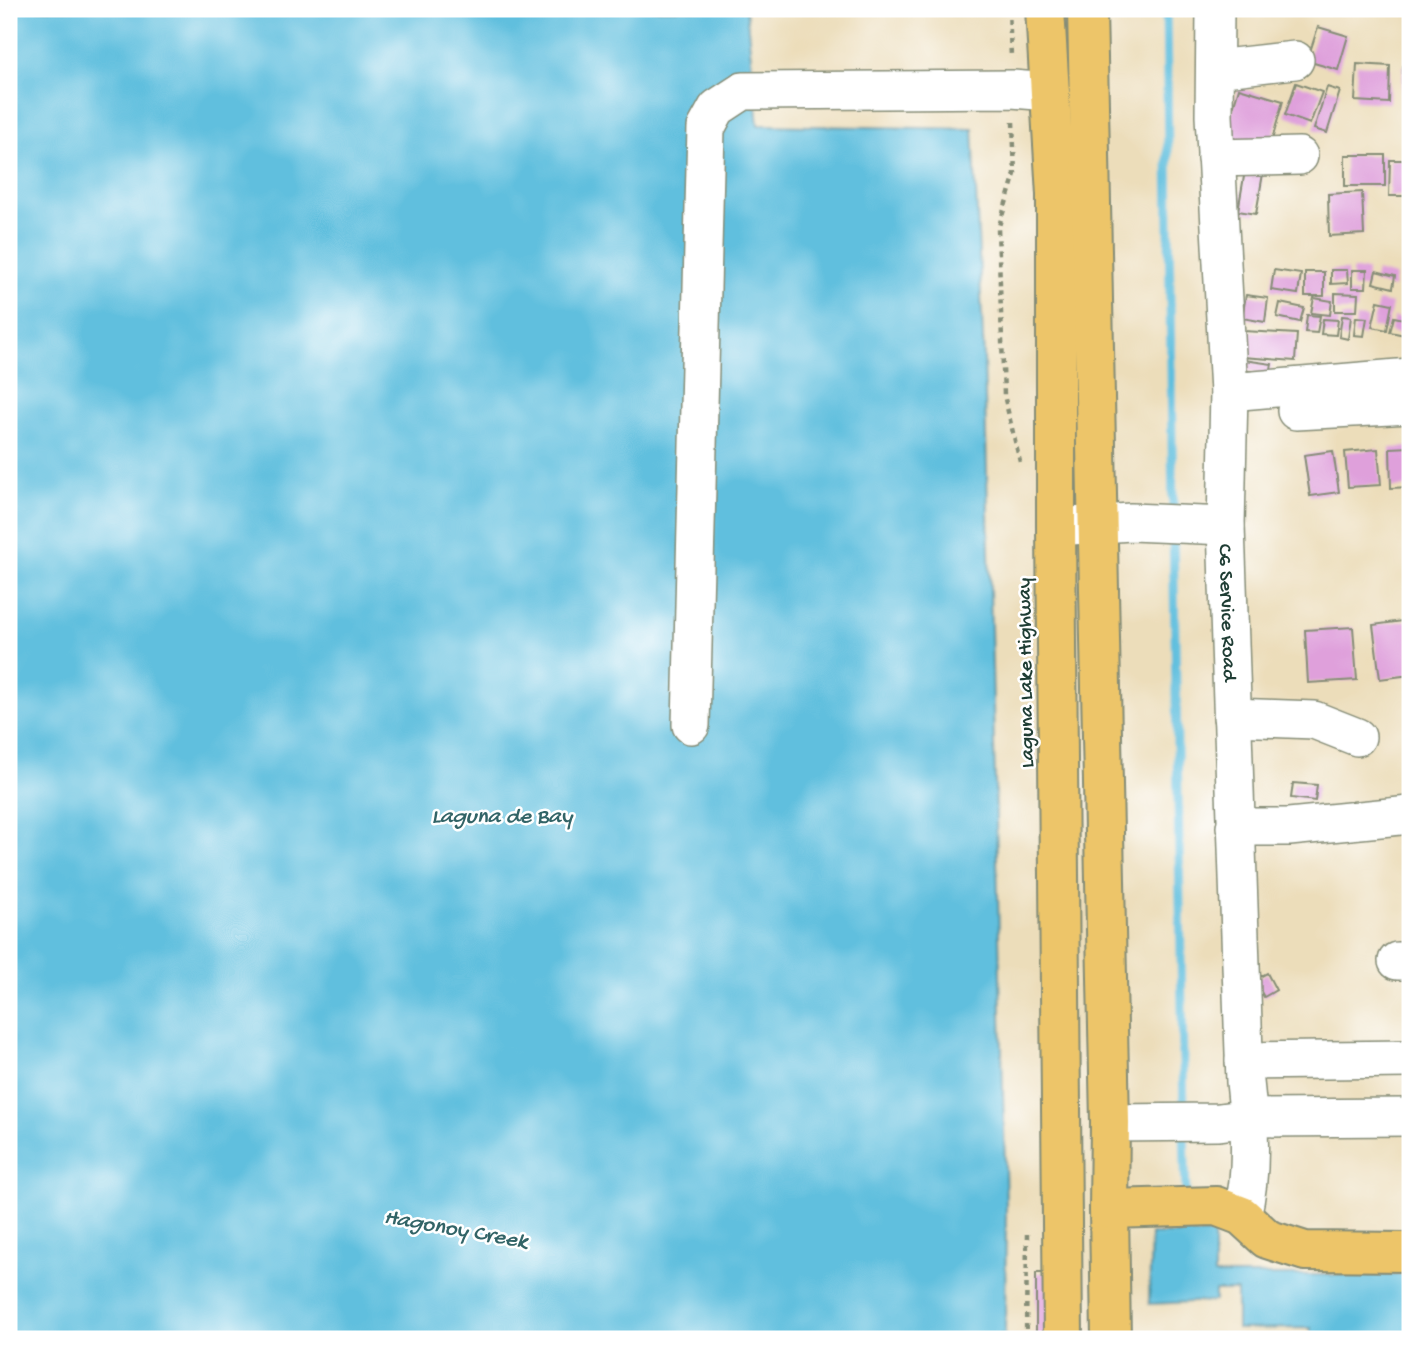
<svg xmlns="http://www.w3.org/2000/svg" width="1419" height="1348" viewBox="0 0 1419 1348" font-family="'Gochi Hand',sans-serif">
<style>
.water{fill:#60bfde;stroke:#407e89;stroke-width:2}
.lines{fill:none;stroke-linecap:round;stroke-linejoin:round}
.stream{stroke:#60bfde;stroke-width:9}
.building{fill:#dfa0db}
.minor-casing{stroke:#868d77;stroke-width:40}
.major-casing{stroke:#868d77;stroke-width:42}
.path{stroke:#868d77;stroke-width:4.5;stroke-dasharray:5 5;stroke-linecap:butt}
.minor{stroke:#fff;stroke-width:37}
.major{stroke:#edc569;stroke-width:38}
.labels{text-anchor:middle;stroke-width:5;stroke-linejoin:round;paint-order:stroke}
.street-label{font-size:21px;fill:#1f3d34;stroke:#fff}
.water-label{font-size:23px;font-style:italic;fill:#326467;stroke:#fff}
</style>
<rect width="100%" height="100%" fill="#fff"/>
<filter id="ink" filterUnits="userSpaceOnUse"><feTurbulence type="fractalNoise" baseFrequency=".0143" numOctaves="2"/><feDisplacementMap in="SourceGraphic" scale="14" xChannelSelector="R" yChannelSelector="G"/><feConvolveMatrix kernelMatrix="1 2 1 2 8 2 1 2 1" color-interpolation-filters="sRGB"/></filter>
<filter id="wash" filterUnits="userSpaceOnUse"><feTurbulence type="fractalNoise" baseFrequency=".00686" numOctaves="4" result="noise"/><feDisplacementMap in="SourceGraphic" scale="28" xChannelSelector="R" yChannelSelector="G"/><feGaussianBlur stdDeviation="1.57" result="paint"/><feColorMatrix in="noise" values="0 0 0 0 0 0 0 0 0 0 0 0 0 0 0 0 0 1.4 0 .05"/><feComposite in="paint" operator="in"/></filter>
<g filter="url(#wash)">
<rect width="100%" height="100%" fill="#ecddba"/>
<g class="water">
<polygon points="9,9 746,9 758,125 973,129 984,358 1006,1205 1005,1335 966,1339 9,1339"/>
<polygon points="1151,1234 1214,1234 1214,1275 1410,1275 1410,1339 1311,1339 1311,1328 1237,1329 1237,1291 1215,1291 1215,1301 1149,1304"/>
</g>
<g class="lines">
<g class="stream">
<polyline points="1166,9 1173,514"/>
<polyline points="1173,532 1184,1113"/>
<polyline points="1184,1130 1186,1197"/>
<polyline points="1186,1214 1187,1246"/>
</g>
</g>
<g id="blocks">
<g class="building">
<polygon points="1318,27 1348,36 1338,70 1307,61"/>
<polygon points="1357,64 1390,66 1389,103 1355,101"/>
<polygon points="1403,66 1410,66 1410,101 1402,101"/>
<polygon points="1296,83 1322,92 1310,124 1285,115"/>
<polygon points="1327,87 1340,91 1327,133 1314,129"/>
<polygon points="1239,88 1283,101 1268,154 1223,141"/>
<rect x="1345" y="155" width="40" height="31"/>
<polygon points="1390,160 1410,160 1410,196 1389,196"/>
<polygon points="1246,165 1264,168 1256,214 1238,211"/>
<polygon points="1362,192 1364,234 1329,236 1328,194"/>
<polygon points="1274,270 1301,274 1298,294 1271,290"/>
<polygon points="1331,270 1347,270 1348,283 1331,284"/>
<polygon points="1352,270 1367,270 1366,288 1352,288"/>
<polygon points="1376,271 1395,276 1393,288 1373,283"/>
<rect x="1305" y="272" width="19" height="24"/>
<polygon points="1335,293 1358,294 1357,311 1335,311"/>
<polygon points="1246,295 1268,298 1265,322 1242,318"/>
<polygon points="1314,298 1332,301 1330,315 1311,313"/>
<polygon points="1378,301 1392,304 1387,330 1372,327"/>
<polygon points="1280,303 1304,308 1300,322 1277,317"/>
<polygon points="1307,315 1320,316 1317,333 1305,332"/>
<polygon points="1342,316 1351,317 1348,339 1339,337"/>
<polygon points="1356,317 1367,318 1364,336 1354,335"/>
<polygon points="1394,317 1409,320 1405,335 1390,332"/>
<polygon points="1323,319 1338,320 1336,335 1321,334"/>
<polygon points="1243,331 1297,334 1295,361 1242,357"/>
<polygon points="1237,359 1272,364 1270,374 1236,369"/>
<polygon points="1410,447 1410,487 1391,488 1390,448"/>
<polygon points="1378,449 1381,485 1348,487 1345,452"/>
<polygon points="1333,451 1339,492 1310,496 1304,455"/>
<polygon points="1410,620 1410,675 1380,679 1373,625"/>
<polygon points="1353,627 1357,680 1308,683 1305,630"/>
<polygon points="1293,783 1317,785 1315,801 1291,798"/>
<polygon points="1267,973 1276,990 1264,997 1254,980"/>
<polygon points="1036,1273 1052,1273 1051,1336 1036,1336"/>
</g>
</g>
</g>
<g filter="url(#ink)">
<use href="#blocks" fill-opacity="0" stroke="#868d77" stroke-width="2"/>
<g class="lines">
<defs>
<g id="minor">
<path id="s1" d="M 1215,9 L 1214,116 L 1229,392 L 1226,526 L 1245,1082 C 1250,1127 1253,1172 1242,1216"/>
<polyline points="1215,69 1295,60"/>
<polyline points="1216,158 1299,156"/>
<polyline points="1229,392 1410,377"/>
<polyline points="1296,411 1410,405"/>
<polyline points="1056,527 1131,522 1226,526"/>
<polyline points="1232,717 1314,720 1357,737"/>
<polyline points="691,725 706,128 717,108 743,91 1012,89 1050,92"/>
<polyline points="1235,827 1289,827 1410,815"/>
<polyline points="1397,961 1410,961"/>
<polyline points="1244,1061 1410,1059"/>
<polyline points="1110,1123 1219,1122 1249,1118 1410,1117"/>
</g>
<g id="major">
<polyline points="1045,9 1056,195 1056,527 1063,1339"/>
<polyline points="1087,9 1110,1123 1109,1209 1111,1339"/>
<polyline points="1109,1209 1216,1206 1242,1216 1267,1239 1305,1251 1410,1252"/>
</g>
</defs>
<use href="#minor" class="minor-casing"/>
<use href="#major" class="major-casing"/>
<g class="path">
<polyline points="1009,9 1011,57"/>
<polyline points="1013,122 1015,174 998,229 1004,395 1020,462"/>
<polyline points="1026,1339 1027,1232"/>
</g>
<use href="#minor" class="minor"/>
<use href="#major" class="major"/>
</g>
</g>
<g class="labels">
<g class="street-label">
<text dy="7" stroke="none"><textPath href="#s1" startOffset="604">C6 Service Road</textPath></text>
<text transform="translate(1024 673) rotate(-91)" y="7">Laguna Lake Highway</text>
</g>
<g class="water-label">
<text x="502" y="822">Laguna de Bay</text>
<text transform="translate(456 1227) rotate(10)" y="8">Hagonoy Creek</text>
</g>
</g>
<rect width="1419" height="1348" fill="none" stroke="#fff" stroke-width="35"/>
</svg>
